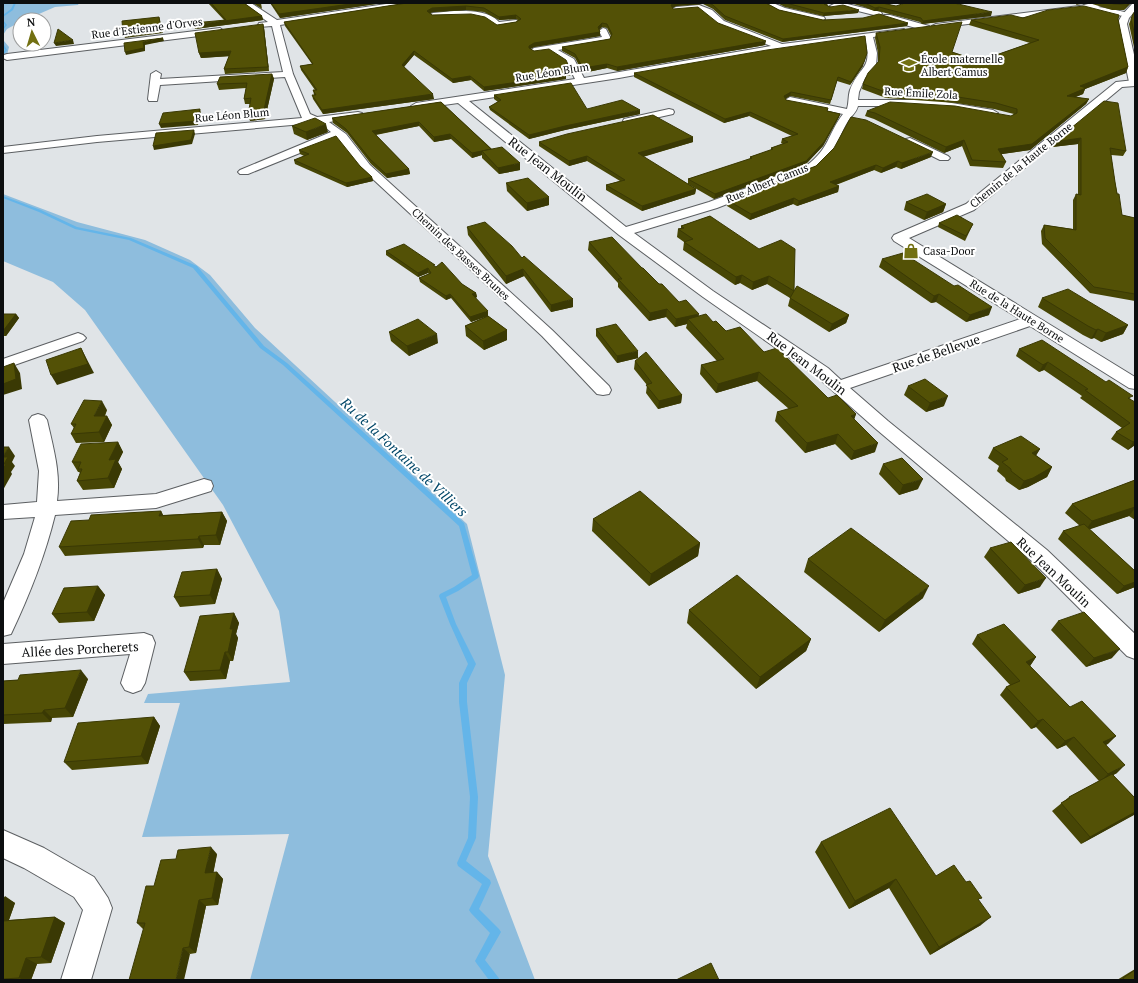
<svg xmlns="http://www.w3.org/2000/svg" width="1138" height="983" viewBox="0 0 1138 983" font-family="'PT Serif',serif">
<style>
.green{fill:#8ebddd}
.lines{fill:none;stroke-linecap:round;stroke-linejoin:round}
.stream{fill:#64b5e9;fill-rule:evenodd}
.minor-casing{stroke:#5c5f62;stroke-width:2}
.tertiary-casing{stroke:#5c5f62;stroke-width:2}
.secondary-casing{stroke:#5c5f62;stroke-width:2}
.minor{fill:#fff;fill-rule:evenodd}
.tertiary{fill:#fff;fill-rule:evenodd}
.secondary{fill:#fff;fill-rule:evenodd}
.wall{fill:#474605;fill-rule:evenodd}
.shaded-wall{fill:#3a3904}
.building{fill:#535106;stroke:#3a3904;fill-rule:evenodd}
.labels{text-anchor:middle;stroke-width:4;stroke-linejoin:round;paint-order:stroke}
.far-street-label{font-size:11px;fill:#0c0e0f;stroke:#fff}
.far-poi-label{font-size:11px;fill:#0c0e0f;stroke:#fff;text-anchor:start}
.street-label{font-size:13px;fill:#0c0e0f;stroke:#fff}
.water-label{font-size:14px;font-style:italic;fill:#004668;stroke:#fff}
</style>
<rect width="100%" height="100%" fill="#e0e4e7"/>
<g class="green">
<polygon points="3,3 79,3 78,5 55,7 25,20 20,20 20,22 7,29 3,35 4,41 9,47 7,55 3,60"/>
<polygon points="3,194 77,222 145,240 190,260 210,275 255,328 467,524 505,675 488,856 535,980 250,980 289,834 142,837 180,703 144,703 148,694 290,682 279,611 223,505 85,310 53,282 3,261"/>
</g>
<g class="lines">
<g class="stream">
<polygon points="14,3 16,3 13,10 3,17 3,15 11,9"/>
<polygon points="3,20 7,25 3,30 3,27 5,25 3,23"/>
<polygon points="3,43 7,50 3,55 3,52 5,50 3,47"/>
<polygon points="3,196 41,210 77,227 131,238 197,266 264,346 287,363 464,523 479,576 478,578 458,591 446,597 456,624 476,664 467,683 467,702 478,797 476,838 466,861 490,880 491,883 479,909 499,929 501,932 485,960 498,977 500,980 489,980 477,964 475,961 490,933 471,913 469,910 482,884 458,866 457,863 468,838 470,797 459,702 459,683 468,664 450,624 439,596 440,594 454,587 472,575 459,526 283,365 260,348 193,268 129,240 75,229 39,212 3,198"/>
</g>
<defs>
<g id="minor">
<polygon points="242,3 251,3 277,20 393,3 413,3 409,5 280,25 293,74 310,114 317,117 358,112 362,113 363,115 362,117 329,122 346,134 370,165 552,330 609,386 611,390 609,394 603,395 597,394 542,336 362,169 337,138 248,174 240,174 238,172 240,170 331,132 326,128 315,123 97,142 3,153 3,147 97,136 302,118 285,77 160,85 157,101 149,101 148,99 151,74 156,71 161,74 160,79 283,72 272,26 259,27 258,25 259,23 268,22"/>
<polygon points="762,3 773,3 785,8 824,17 825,19 821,21 779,12"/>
<polygon points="843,3 881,12 882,14 878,16 842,7 834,8 830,6 834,4"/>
<path d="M 699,5 L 712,10 L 724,21 L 782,44 L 904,29 L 905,31 L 904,33 L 873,37 L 877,53 L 876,66 L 865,78 L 859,92 L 858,100 L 934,100 L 993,110 L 998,113 L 993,116 L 934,106 L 858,106 C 856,113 852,115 848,121 C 835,143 837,154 814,170 L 717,208 L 634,233 L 713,291 L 828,368 L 841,380 L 1020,319 L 894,241 L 892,238 L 894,235 L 966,204 L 1116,82 L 1135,80 L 1135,86 L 1122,87 L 974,210 L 909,238 L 1135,377 L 1135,389 L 1129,388 L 1030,326 L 850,388 L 888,421 L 1047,550 L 1135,634 L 1135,659 L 1127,656 L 1033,562 L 876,429 L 816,376 L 703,297 L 619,235 L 458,103 L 416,109 L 411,106 L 416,103 L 575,79 L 567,63 L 549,51 L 534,54 L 530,51 L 534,48 L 602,37 L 599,31 L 603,28 L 606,29 L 611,39 L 610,41 L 558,50 L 574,59 L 584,78 L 771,46 L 718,25 L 706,14 L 698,9 L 676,11 L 672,9 L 676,7 ZM 865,38 C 873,71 860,64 850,90 C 848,96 849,103 847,109 L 790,97 L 785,100 L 786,102 L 843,114 C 827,135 830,148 806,166 L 709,202 L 626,227 L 469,101 L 619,78 L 744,55 Z"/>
<path d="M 1087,5 C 1094,6 1129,12 1131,14 L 1127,16 L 1112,15 L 1087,9 L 936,28 L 932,26 L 936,24 Z"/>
<path d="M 454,11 C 469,11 488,10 499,22 L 516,20 L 520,22 L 516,24 L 497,27 C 492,26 490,21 484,19 C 469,13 449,16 433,17 L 429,15 L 433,13 Z"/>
<polygon points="884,15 890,15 929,26 930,28 926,30 923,30 884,19"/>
<polygon points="220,28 224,31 223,33 7,60 3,58 4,55 7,54"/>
<polygon points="669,109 673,110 674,112 673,114 628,124 623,121 624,119"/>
<polygon points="910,138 948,156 950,158 948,160 940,160 906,143 905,141 906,139"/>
<polygon points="78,333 83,335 86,338 83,341 3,369 3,359"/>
<path d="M 38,414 L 44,416 L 47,420 C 53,447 61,473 57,501 L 156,494 L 204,479 L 211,481 L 213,486 L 211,491 L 156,508 L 55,515 C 45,556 29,596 11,634 L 3,636 L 3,603 L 24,554 L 35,517 L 3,519 L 3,505 L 37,502 L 39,471 L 29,420 L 32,416 Z"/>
<polygon points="144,633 152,636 155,643 145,683 141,690 133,693 125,690 121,683 130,654 3,664 3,644"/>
<polygon points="3,830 44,848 94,877 108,898 112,908 91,980 61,980 83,910 74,897 24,868 3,858"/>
</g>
<polygon id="tertiary" points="1092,3 1106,3 1105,5 1087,10 1082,7 1084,5"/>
<polygon id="secondary" points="1135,3 1135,11 1129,18 1127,24 1135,59 1135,85 1129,82 1117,24 1122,15 1132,4"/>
</defs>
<use href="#minor" class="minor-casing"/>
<use href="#tertiary" class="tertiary-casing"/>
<use href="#secondary" class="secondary-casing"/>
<use href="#minor" class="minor"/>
<use href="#tertiary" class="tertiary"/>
<use href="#secondary" class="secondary"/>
</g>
<g class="wall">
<polygon points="208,3 244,3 262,16 263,20 195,29 224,20"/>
<polygon points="253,3 261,3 262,9"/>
<polygon points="270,3 383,3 280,18"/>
<path d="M 407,3 L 766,3 L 779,10 L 823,20 L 908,23 L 907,26 L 782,42 L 725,20 L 713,9 L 703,4 L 676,6 L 672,8 L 673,9 L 718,23 L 765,45 L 617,71 L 607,68 L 583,73 L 575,58 L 562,51 L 562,47 L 610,39 L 611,36 L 607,28 L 602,27 L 599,30 L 600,32 L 600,36 L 534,47 L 530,49 L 571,71 L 571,75 L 566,76 L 566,79 L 484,91 L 471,80 L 453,83 L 414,55 L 404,67 L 434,99 L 323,114 L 313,99 L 312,95 L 314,95 L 313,90 L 315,90 L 301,70 L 300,66 L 312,64 L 285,26 L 284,22 ZM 466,10 L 484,12 L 499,20 L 516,19 L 518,20 L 516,22 L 497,25 L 432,15 L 430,13 L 433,12 Z"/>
<polygon points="777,3 882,3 896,6 991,16 922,24 920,22 878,11 874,11 864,7 850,3 829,3 827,5 830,7 858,13 823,16 785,7"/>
<polygon points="1089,3 1131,3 1124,10 1112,10"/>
<polygon points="1135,11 1135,52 1129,24 1133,14"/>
<polygon points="1023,18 1118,19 1128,67 1126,73 1085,89 1083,94 1075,97 1089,99 1086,104 1030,150 1001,154 1006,162 1003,168 970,166 962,146 944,153 874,119 865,116 867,111 1011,116 1014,114 994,109 956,103 886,98 862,89 863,84 878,62 878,53 875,38 876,33 952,52 979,61 1030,43 969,25 971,20"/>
<polygon points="263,24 264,28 269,71 225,74 224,69 229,56 201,58 199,53"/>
<polygon points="863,66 850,85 837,81 830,104 790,96 786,98 786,100 840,114 839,117 823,146 805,165 714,199 688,184 688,179 750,159 750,157 771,150 771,148 783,144 781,143 782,139 792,136 749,116 724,123 634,77 634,73"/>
<polygon points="272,74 274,79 265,119 250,121 250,104 245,104 244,99 246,88 219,90 217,84"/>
<polygon points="494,95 587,109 640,114 565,130 529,139 490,110 489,107 498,102 494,99"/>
<polygon points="1104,101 1126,151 1123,156 1111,155 1115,182 1122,215 1135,218 1135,301 1090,293 1042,244 1041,231 1044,225 1073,229 1073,200 1076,194 1078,194 1078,144 1052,147"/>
<polygon points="441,102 492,149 520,170 499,174 482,158 482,155 472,158 451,139 434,142 419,126 376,135 409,169 410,174 387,178 371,164 347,133 333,123 332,118"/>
<polygon points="292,126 328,132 307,140 294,134"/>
<polygon points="693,137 693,142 643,157 696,189 695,194 642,211 606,190 606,185 620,181 587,161 569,166 539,146 539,142"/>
<polygon points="299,150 360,166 372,177 373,181 347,187 295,164 294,160 304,156 300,154"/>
<polygon points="931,157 901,169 896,167 881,173 874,170 836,185 839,186 838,192 797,206 793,204 750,220 727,206 727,200 816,166"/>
<polygon points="506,183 549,205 527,211 507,191"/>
<polygon points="906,202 946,204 943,212 924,220 904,210"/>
<polygon points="710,216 794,291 849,315 846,323 829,332 788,306 790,298 767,284 752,290 740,283 735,285 683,250 684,242 677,237 678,229 681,228 681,226"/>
<polygon points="939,223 973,224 965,241 938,227"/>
<polygon points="467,227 522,258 573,307 551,312 524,276 506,284 468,235"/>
<polygon points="589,242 642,268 679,302 698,316 713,322 726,331 764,352 828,398 856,414 854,419 875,452 851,460 835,444 805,453 775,421 777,412 789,409 757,381 716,393 700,374 701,365 717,361 686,328 687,324 675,327 666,317 649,321 618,287 618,283 588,250"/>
<polygon points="386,251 435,267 476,293 477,297 475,298 488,316 507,330 507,340 484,350 466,336 465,326 488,316 471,322 451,298 446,300 420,282 419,278 429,274 428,273 418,277 386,255"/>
<polygon points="882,259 989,315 966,322 936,302 931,303 879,267"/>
<polygon points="1042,298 1128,325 1123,334 1101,342 1094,338 1091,339 1083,335 1038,307"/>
<polygon points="3,314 16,314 19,318 6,336 3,336"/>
<polygon points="596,329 638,358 617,363 596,336"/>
<polygon points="389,332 438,343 409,356 391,341"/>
<polygon points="1019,349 1131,399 1135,445 1128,450 1111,439 1116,432 1122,428 1080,398 1082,396 1044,370 1039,372 1016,356"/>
<polygon points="635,361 682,395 681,403 658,409 646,393 647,385 634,369"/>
<polygon points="908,386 944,406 926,412 904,395"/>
<polygon points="107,410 105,416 107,416 112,425 104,442 76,443 71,434 74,428 71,424"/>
<polygon points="118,442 123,452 118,462 122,469 114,488 83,490 77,481 80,473 79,472 78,472 72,462"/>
<polygon points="993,448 1040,449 1036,455 1052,467 1047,477 1028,487 1019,490 1006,481 1005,478 997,471 999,466 988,458"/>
<polygon points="883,464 918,489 899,495 879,474"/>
<polygon points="1135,480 1135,520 1129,516 1089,529 1135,571 1135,587 1117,594 1058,539 1063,531 1080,526 1065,513 1072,504"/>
<polygon points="161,511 163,515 222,512 227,521 220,545 204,545 203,548 65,556 59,547 89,520"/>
<polygon points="593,519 700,543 698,556 649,586 592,531"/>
<polygon points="990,548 1040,587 1018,594 984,557"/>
<polygon points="808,559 923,598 879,632 804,572"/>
<polygon points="217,569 222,579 215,604 180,607 174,597"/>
<polygon points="98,586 105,595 94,621 59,623 52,614"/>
<polygon points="689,610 811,639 806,651 756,689 687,623"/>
<polygon points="234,613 239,623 236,634 238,638 233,661 230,661 226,679 190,681 184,672"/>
<polygon points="1058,621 1112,658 1086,667 1051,630"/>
<polygon points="977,635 1036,657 1030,666 1070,707 1116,736 1106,745 1117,773 1113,775 1135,798 1135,814 1081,844 1052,811 1069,797 1099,781 1066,745 1057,749 1036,727 1031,729 1000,695 1006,687 1010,685 972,644"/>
<polygon points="88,679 73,717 52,718 51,722 3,724 3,681 18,680"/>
<polygon points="154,717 160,726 148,764 72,770 64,762"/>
<polygon points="821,842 936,876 979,900 981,925 930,955 889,888 849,909 815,852"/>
<polygon points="217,854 213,873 217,872 223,879 218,905 206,906 196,953 190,954 143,929 137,923"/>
<polygon points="3,896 15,903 9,920 55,917 65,923 51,963 37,964 31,980 3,980"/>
<polygon points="1135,969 1135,980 1117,980"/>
</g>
<g class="shaded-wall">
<polygon points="357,3 383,3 280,18 279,14"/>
<polygon points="674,3 703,3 703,4 676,6 671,9 671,5"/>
<polygon points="1077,3 1086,3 1076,5"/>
<polygon points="1128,3 1131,3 1124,10 1127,5"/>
<polygon points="466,6 466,10 433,12 428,14 427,11 432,8"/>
<polygon points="879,7 878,11 874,11 875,8"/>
<polygon points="859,10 858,13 823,16 824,13"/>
<polygon points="992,12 991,16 922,24 923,21"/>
<polygon points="516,15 516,19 499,20 499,17"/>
<polygon points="262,16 263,20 195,29 194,25"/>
<polygon points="159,17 163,33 125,38 123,33"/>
<polygon points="602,23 602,27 598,31 598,27"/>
<polygon points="908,23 907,26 782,42 783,39"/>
<polygon points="263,24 264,28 269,71 268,67"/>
<polygon points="600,32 600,36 534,47 529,50 529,46 534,43"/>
<polygon points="163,38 164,41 145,45 145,51 126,55 125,52 143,42"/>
<polygon points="73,40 74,44 56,46 54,43"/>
<polygon points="766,41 765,45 617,71 617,67"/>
<polygon points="231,51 232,56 201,58 199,53"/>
<polygon points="414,51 414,55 402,69 402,65"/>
<polygon points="867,53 863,66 850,85 851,82"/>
<polygon points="607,64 607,68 583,73 583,68"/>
<polygon points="1128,67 1126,73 1085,89 1083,94 1064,102 1067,96 1080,86"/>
<polygon points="571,71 571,75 566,76 566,79 484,91 484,87"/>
<polygon points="272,74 274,79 265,119 250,121 248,115"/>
<polygon points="470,76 471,80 453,83 452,79"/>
<polygon points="791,92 790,96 784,100 784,96"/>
<polygon points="433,94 434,99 323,114 322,110"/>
<polygon points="1089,99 1086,104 1030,150 996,155 998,149"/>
<polygon points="200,109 201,113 198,125 161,128 159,124"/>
<polygon points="640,110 640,114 565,130 529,139 529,135 565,126"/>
<polygon points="750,112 749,116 724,123 725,119"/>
<polygon points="840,114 839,117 823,146 805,165 714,199 715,194"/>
<polygon points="419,122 419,126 373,135 372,131"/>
<polygon points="326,124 328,132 307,140 306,132"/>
<polygon points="194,130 195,134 192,144 154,150 153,146"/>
<polygon points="450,134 451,139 434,142 434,137"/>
<polygon points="693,137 693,142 638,158 638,153"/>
<polygon points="1081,138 1078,144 1052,147 1054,142"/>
<polygon points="964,140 962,146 944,153 946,147"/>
<polygon points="491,149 482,151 482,155 472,158 472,153"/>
<polygon points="933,152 931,157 901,169 902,163"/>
<polygon points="587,156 587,161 569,166 569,161"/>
<polygon points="898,161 896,167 881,173 883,168"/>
<polygon points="520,163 520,170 499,174 498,168"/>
<polygon points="876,165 874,170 829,187 830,182"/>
<polygon points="409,169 410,174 387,178 386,174"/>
<polygon points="372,177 373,181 347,187 346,183"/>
<polygon points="839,186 838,192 797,206 799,201"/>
<polygon points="696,189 695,194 642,211 642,206"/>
<polygon points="549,197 549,205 527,211 527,203"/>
<polygon points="794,198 793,204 750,220 751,214"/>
<polygon points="946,204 943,212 924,220 927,212"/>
<polygon points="428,268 428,273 418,277 418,273"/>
<polygon points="523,269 524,276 506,284 506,276"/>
<polygon points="742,275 740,283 735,285 736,277"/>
<polygon points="769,276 767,284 752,290 753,282"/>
<polygon points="476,293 477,297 473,299 472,294"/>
<polygon points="450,294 451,298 446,300 446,296"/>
<polygon points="939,294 936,302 931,303 934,296"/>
<polygon points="573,299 573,307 551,312 551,305"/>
<polygon points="992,307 989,315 966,322 970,315"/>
<polygon points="667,309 666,317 649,321 650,313"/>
<polygon points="488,311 488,316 471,322 470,317"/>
<polygon points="16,314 19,318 6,336 3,331"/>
<polygon points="699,314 698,322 688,319 687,324 675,327 676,319"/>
<polygon points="849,315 846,323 829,332 832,324"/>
<polygon points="1128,325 1123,334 1101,342 1106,333"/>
<polygon points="1098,329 1094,338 1091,339 1096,330"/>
<polygon points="507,330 507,340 484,350 483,341"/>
<polygon points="437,334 438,343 409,356 407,346"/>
<polygon points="81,348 94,373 57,385 51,375"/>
<polygon points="638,351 638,358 617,363 617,356"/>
<polygon points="1048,362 1044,370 1039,372 1043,365"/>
<polygon points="14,363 20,373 22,389 3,395 3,384"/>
<polygon points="759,372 757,381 716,393 718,384"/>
<polygon points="682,395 681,403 658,409 659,401"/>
<polygon points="948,396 944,406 926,412 930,403"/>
<polygon points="102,401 107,410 99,426 94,416"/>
<polygon points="856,414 853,423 851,416"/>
<polygon points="107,416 112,425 104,442 99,432"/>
<polygon points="838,434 835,444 805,453 807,443"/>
<polygon points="1135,441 1135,445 1128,450 1133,442"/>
<polygon points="118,442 123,452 118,462 122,469 114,488 108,478 109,460"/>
<polygon points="878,443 875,452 851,460 854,451"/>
<polygon points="9,447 15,456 12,462 15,466 11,472 12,474 3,490 3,469 4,464 3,456"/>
<polygon points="1040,449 1034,459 1032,453"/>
<polygon points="1052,467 1047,477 1028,487 1019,490 1024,481"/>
<polygon points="923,479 918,489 899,495 903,485"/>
<polygon points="1135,507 1135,508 1129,516 1085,531 1092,521"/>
<polygon points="161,511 166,521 159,516"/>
<polygon points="222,512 227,521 220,545 216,535"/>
<polygon points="199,536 204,545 203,548 198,539"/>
<polygon points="700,543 698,556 649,586 651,574"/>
<polygon points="217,569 222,579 215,604 210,595"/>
<polygon points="1046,578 1040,587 1018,594 1025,585"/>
<polygon points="1135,582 1135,587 1117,594 1124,586"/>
<polygon points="98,586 105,595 94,621 87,612"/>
<polygon points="929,586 923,598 879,632 885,620"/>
<polygon points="234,613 239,623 236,634 238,638 233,661 228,652 230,629"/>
<polygon points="811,639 806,651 756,689 760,677"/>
<polygon points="1120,649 1112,658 1086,667 1094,658"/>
<polygon points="225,652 230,661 226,679 220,670"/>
<polygon points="1036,657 1030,666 1026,662"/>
<polygon points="81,670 88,679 73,717 65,708"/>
<polygon points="44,710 52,718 51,722 42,713"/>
<polygon points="154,717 160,726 148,764 141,756"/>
<polygon points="1043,719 1036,727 1031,729 1038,721"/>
<polygon points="1116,736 1108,744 1095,750 1103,742"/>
<polygon points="1074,737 1066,745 1057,749 1065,741"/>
<polygon points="1125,765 1117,773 1100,782 1108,774"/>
<polygon points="1135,812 1135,814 1134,815 1081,844 1090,837"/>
<polygon points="211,847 217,854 212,880 205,873"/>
<polygon points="217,872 223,879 218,905 212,898"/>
<polygon points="896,879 889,888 849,909 855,901"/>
<polygon points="5,896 15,903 6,928 3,926 3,901"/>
<polygon points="199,900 206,906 196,953 189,947"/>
<polygon points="55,917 65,923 51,963 41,957"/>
<polygon points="991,917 981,925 930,955 939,947"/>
<polygon points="183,948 190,954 184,980 176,980"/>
<polygon points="26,958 37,964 31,980 24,980 19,978"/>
</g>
<g class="building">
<polygon points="211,3 244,3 262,16 194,25 193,23 226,20"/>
<polygon points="271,3 357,3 279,14"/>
<path d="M 407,3 L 674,3 L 671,5 L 673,9 L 698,7 L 718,23 L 766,41 L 617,67 L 607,64 L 583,68 L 575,54 L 562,47 L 610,39 L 612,34 L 607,24 L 602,23 L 598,27 L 600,32 L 534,43 L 529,46 L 529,48 L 534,51 L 549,49 L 566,60 L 571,71 L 564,72 L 566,75 L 484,87 L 470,76 L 452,79 L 414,51 L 402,65 L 433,94 L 322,110 L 312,95 L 316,95 L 313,90 L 317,90 L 300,66 L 313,64 L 284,22 ZM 466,6 L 484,8 L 499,17 L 516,15 L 521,19 L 516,22 L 497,25 L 485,17 L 471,14 L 432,15 L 427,11 L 432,8 Z"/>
<polygon points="709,3 766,3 779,10 823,20 863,18 879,14 908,23 783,39 725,16 713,5"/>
<polygon points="786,3 826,3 824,4 830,7 843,5 859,10 824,13"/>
<polygon points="865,3 882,3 896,6 905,3 954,3 992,12 923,21 921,18 879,7 875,8"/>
<polygon points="1109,3 1128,3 1127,5 1114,4"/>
<polygon points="1084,6 1119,15 1118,19 1128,67 1080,86 1086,88 1067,96 1089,99 1032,144 998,149 1006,162 972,160 964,140 946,147 875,113 867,111 890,102 955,106 1011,116 1017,113 1017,109 996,103 958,97 888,93 863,84 868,73 879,61 880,47 876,33 962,22 952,52 979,61 1039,40 971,20 1011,15 1023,18 1048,10"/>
<polygon points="1135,11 1135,36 1131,19 1133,14"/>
<polygon points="159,17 161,28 123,33 122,21"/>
<polygon points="263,24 268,67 224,69 231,51 199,53 195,33"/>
<polygon points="58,29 73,40 54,43"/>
<polygon points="865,36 867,53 864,62 851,82 838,77 831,100 791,92 784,96 786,100 828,108 827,111 840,114 824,142 806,161 715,194 688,179 752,158 750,157 773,149 771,148 788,142 782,139 798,134 750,112 725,119 634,73 767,50"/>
<polygon points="163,38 143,42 144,48 125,52 124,43"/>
<polygon points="272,74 263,114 248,115 251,98 244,99 247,83 217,84 220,77"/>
<polygon points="571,83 587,109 622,100 640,110 565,126 529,135 489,107 501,100 494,95"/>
<polygon points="1104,101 1118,103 1126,151 1110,148 1115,182 1117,194 1119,194 1122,215 1135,218 1135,294 1094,287 1045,238 1044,225 1076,230 1076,194 1081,195 1081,138 1054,142"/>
<polygon points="441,102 491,149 472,153 450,134 434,137 419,122 372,131 409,169 386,174 370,159 346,129 332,118"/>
<polygon points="200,109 197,121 159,124 163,113"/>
<polygon points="653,115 693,137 638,153 696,189 642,206 606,185 625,180 587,156 569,161 539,142 567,134"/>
<polygon points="851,117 866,120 933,152 902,163 898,161 883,168 876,165 830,182 839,186 799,201 794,198 751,214 727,200 816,166 834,148"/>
<polygon points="315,118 326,124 306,132 292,126"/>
<polygon points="194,130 191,140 153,146 156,133"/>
<polygon points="336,136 360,166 372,177 346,183 294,160 309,154 299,150"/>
<polygon points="502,147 520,163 498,168 482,151"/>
<polygon points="528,178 549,197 527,203 506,183"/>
<polygon points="927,194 946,204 927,212 906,202"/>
<polygon points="957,215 973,224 966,236 939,223"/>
<polygon points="710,216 759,249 781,240 795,249 794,291 797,286 849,315 832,324 790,298 794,291 769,276 753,282 742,275 736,277 684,242 693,239 678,229 684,228 681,226"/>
<polygon points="485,222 512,246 522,258 524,256 573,299 551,305 523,269 506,276 467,227"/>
<polygon points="612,237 642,268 643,268 659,284 662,284 679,302 686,300 699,314 676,319 667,309 650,313 618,279 622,279 589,242"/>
<polygon points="404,244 435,265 433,265 436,267 442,262 462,284 476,293 472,294 488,311 470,317 450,294 446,296 419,278 431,273 428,268 418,273 386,251"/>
<polygon points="903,253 954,286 958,285 992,307 970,315 939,294 934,296 882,259"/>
<polygon points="1068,289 1128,325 1106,333 1098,329 1096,330 1088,326 1042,298"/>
<polygon points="3,314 16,314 3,331"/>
<polygon points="706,314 713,322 716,321 726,331 740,327 764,352 777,348 828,398 837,395 856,414 851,416 878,443 854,451 838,434 807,443 777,412 798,406 759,372 718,384 701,365 724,359 688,319"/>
<polygon points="488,316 507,330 483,341 465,326"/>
<polygon points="418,319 437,334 407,346 389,332"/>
<polygon points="616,324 638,351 617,356 596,329"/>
<polygon points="1042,340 1106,382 1109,380 1133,396 1128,398 1135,402 1135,441 1133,442 1116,432 1130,423 1085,390 1088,389 1048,362 1043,365 1019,349"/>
<polygon points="81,348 88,364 51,375 46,360"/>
<polygon points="646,352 682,395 659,401 646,385 652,383 635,361"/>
<polygon points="14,363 16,379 3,384 3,367"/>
<polygon points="925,379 948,396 930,403 908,386"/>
<polygon points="84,400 102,401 94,416 107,416 99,432 71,434 76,424 71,424"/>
<polygon points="1021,436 1040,449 1032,453 1052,467 1033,478 1024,481 1011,471 1011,469 1002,462 1008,459 993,448"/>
<polygon points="118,442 109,460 116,459 108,478 77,481 82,469 78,469 81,462 72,462 81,444"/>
<polygon points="3,447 9,447 3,456"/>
<polygon points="3,457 8,457 4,464 6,464 3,469"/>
<polygon points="902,458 923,479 903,485 883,464"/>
<polygon points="1135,480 1135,507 1092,521 1072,504"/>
<polygon points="640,491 700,543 651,574 593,519"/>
<polygon points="161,511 159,516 222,512 216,535 199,536 198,539 59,547 71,521 89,520 91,515"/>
<polygon points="1084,524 1135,571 1135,582 1124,586 1063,531"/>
<polygon points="851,528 929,586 885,620 808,559"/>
<polygon points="1011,542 1046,578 1025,585 990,548"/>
<polygon points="217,569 210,595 174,597 182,572"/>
<polygon points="737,575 811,639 760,677 689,610"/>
<polygon points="98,586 87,612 52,614 64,588"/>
<polygon points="1084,612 1120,649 1094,658 1058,621"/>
<polygon points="234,613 230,629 233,629 228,652 225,652 220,670 184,672 200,616"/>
<polygon points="1004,624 1036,657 1026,662 1070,707 1082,701 1116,736 1103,742 1125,765 1108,774 1074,737 1065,741 1043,719 1038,721 1006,687 1020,681 977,635"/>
<polygon points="81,670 65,708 44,710 42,713 3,715 3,681 18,680 20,675"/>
<polygon points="154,717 141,756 64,762 78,723"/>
<polygon points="1112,774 1135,798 1135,812 1090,837 1061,803 1070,798 1069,797"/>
<polygon points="890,808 936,876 954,865 966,882 970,881 982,898 978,899 991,917 939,947 896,879 855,901 821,842"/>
<polygon points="211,847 205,873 217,872 212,898 199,900 189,947 183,948 176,980 129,980 145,923 137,923 146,886 154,886 161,860 176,859 178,850"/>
<polygon points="55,917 41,957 26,958 19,978 3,979 3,921"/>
<polygon points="711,963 719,980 676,980"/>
<polygon points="1135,970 1135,980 1125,980 1123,978"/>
</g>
<defs>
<symbol id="school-bare" viewBox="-9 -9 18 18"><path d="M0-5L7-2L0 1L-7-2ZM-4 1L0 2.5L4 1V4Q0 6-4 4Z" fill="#727012" stroke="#fff" stroke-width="2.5" paint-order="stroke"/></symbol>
<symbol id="shop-bare" viewBox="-9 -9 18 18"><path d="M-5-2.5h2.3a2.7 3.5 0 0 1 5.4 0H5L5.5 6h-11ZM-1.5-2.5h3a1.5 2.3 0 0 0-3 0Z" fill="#727012" stroke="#fff" stroke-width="2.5" paint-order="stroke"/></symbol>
</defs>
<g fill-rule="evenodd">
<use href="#school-bare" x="898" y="54" width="22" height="22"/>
<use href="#shop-bare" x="900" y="240" width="22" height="22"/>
</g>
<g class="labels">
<g class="far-street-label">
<text transform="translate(147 28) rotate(-7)" y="4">Rue d'Estienne d'Orves</text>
<text transform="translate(552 72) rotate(-9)" y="4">Rue Léon Blum</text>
<text transform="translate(921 93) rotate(3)" y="4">Rue Émile Zola</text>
<text transform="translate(232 115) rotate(-5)" y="4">Rue Léon Blum</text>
<text transform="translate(1021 165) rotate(-39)" y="4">Chemin de la Haute Borne</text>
<text transform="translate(767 183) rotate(-22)" y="4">Rue Albert Camus</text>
<text transform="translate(461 254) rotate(43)" y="4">Chemin des Basses Brunes</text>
<text transform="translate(1017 311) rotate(32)" y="4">Rue de la Haute Borne</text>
</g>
<g class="far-poi-label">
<text x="921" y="63">École maternelle<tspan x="921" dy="13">Albert Camus</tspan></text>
<text x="923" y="255">Casa-Door</text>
</g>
<g class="street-label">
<text transform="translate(548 169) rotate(38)" y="5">Rue Jean Moulin</text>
<text transform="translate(936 353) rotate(-19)" y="5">Rue de Bellevue</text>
<text transform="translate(807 363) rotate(37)" y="5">Rue Jean Moulin</text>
<text transform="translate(1054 572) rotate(43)" y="5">Rue Jean Moulin</text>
<text transform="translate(80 649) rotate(-3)" y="5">Allée des Porcherets</text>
</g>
<g class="water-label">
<text transform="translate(404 457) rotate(43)" y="5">Ru de la Fontaine de Villiers</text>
</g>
</g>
<rect width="1138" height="983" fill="none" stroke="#0c0e0f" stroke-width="8"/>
<g transform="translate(32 32) rotate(355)"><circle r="19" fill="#ffffff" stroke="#9e9f9f"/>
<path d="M0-3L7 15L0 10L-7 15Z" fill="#727012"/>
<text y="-6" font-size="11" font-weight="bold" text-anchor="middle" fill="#0c0e0f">N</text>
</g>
</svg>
